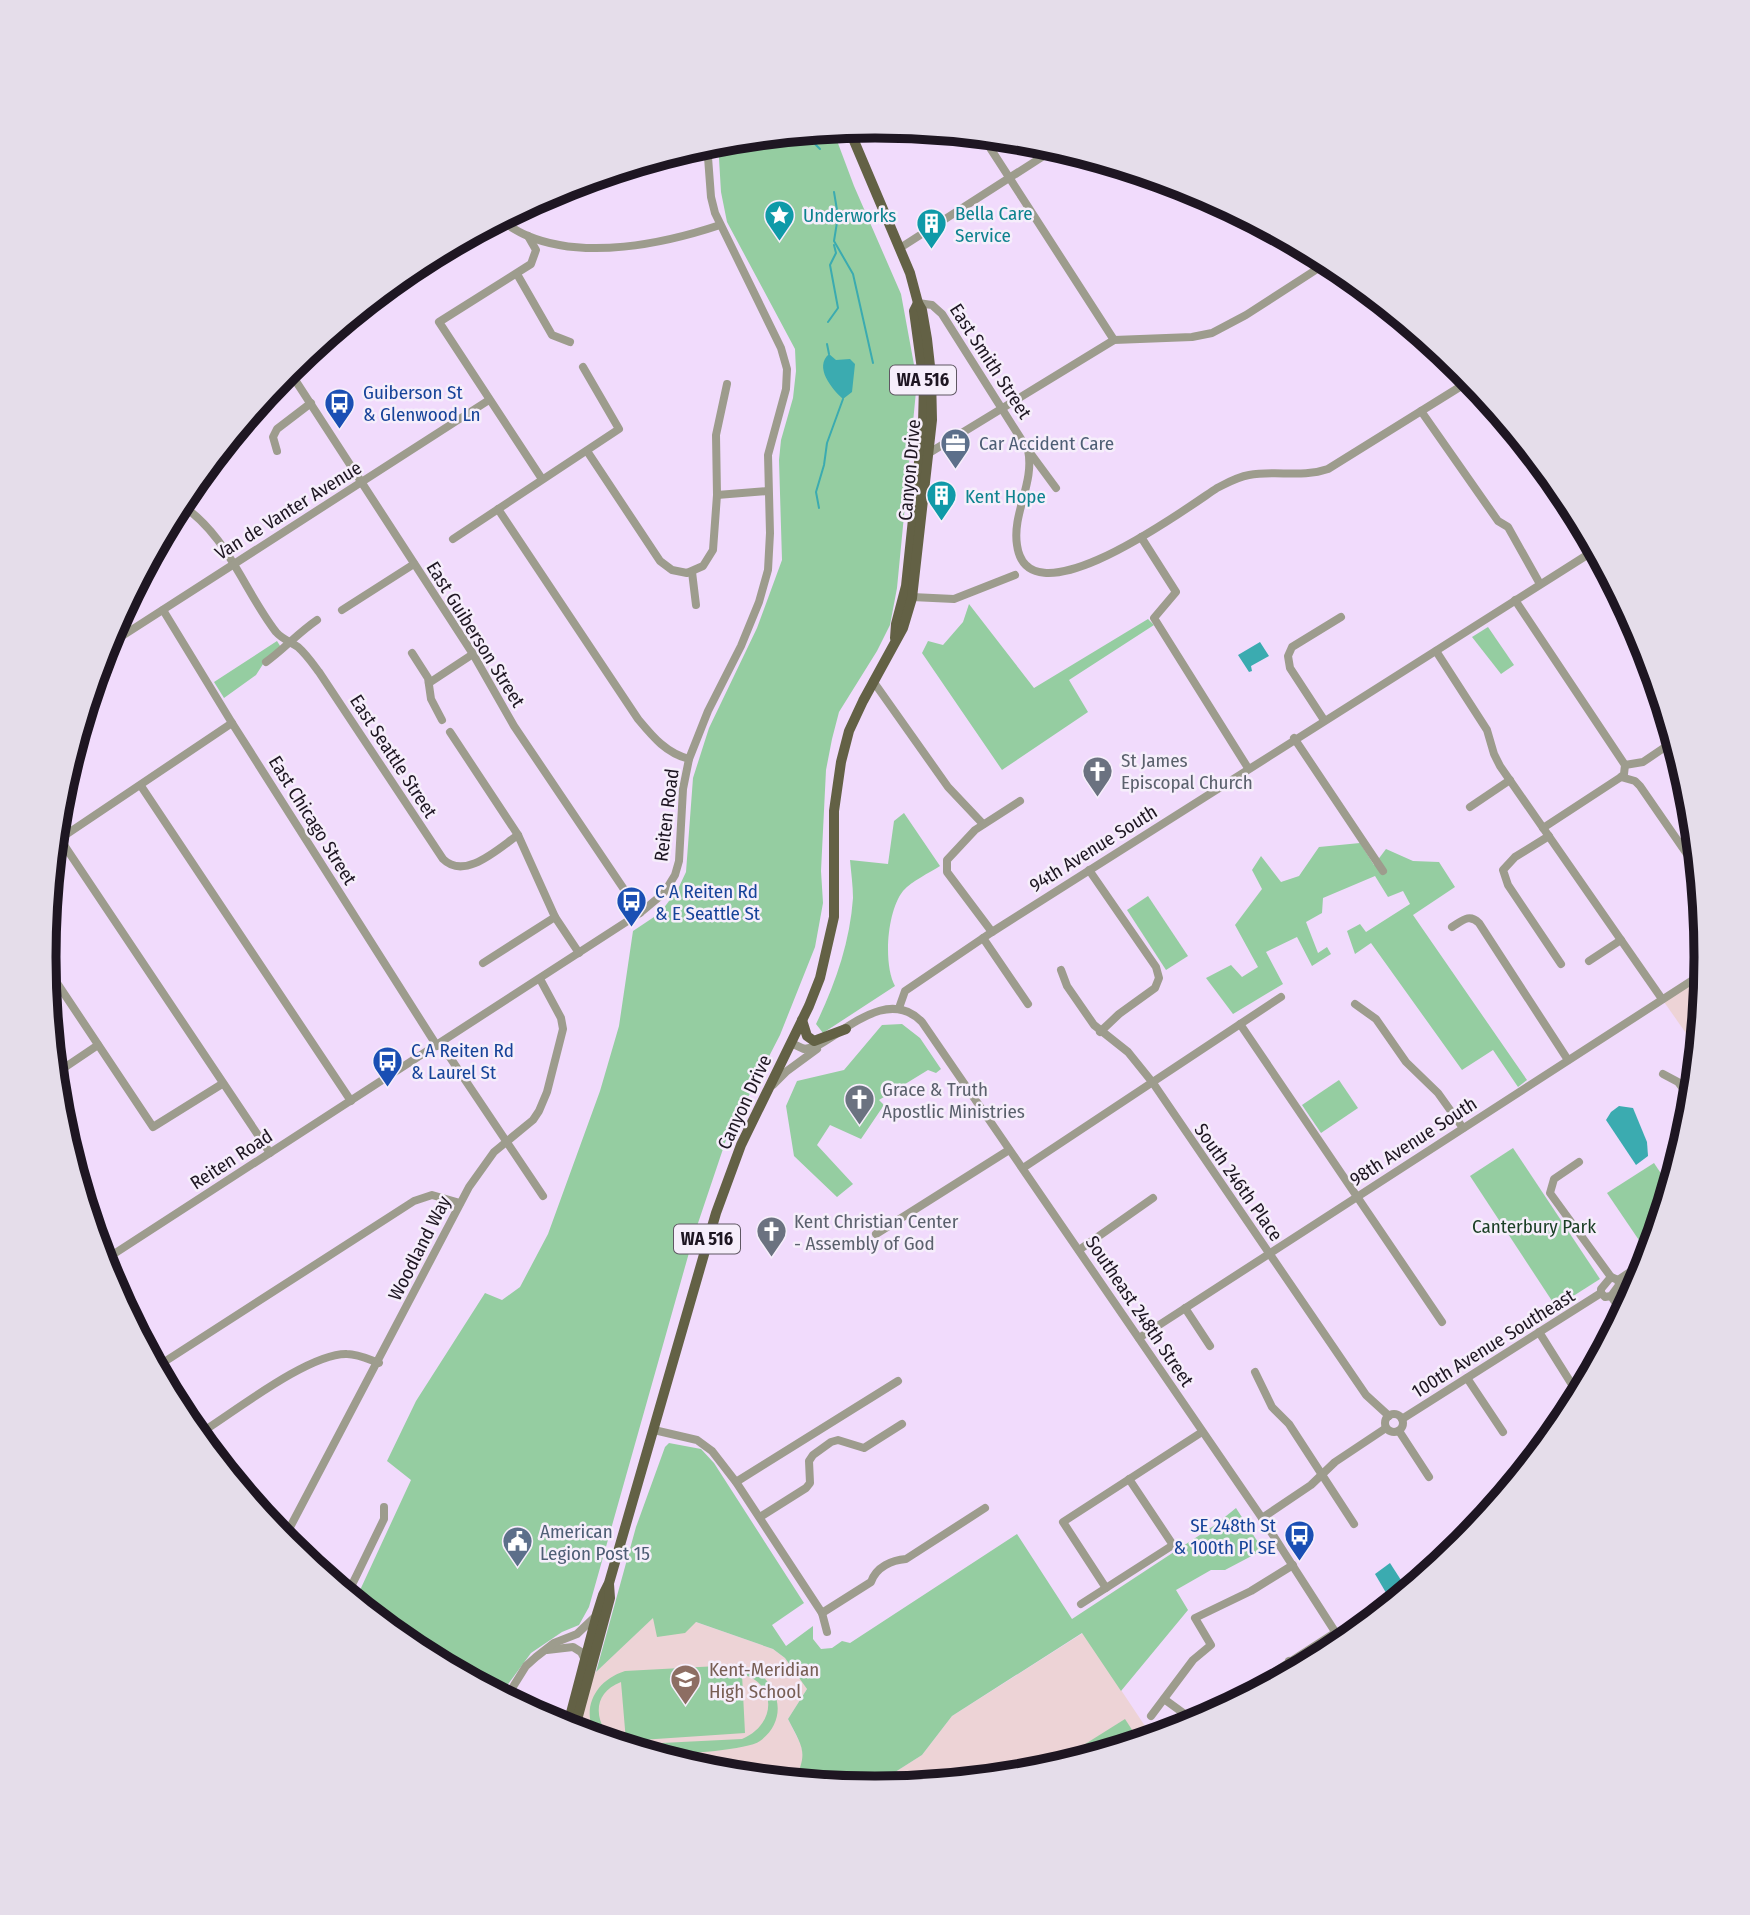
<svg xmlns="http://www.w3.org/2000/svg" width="1750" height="1915" viewBox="0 0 1750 1915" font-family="'Fira Sans Condensed',sans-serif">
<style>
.education{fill:#edd3d6}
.green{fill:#95cda1}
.water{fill:#3babb0}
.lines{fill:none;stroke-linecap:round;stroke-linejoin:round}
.stream{stroke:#3babb0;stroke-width:2}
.minor{stroke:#9d9c8d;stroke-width:8}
.major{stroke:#636145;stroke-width:10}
.labels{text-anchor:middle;stroke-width:5;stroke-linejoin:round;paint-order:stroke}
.shield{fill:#f6eefb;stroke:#5f5763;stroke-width:2}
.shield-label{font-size:18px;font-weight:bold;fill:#1e1622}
.culture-label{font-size:19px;fill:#0d838f;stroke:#f6eefb;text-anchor:start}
.street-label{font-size:19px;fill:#1e1622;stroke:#f6eefb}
.transit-label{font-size:19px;fill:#164399;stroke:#f6eefb;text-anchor:start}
.service-label{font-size:19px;fill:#4e5e75;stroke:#f6eefb;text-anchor:start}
.worship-label{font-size:19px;fill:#5b616d;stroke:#f6eefb;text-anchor:start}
.park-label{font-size:19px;fill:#1a3e24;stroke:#f6eefb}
.education-label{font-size:19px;fill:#785e54;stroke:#f6eefb;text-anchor:start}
.rim{fill:none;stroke:#1e1622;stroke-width:9}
</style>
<rect width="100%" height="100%" fill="#f1dbfc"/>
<g class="education">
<polygon points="1705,972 1697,1049 1662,999"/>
<polygon points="661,1610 773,1649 785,1658 798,1673 807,1689 788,1719 801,1745 804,1761 794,1781 712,1773 570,1729 580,1687"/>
<polygon points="1083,1633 1153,1738 1037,1773 870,1788 922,1755 952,1716"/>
</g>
<g class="green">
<polygon points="833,130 854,186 901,294 917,381 897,588 890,625 877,651 839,712 832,739 826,770 821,871 823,903 815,947 780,1035 726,1140 694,1235 589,1607 579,1625 562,1632 531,1653 500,1695 413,1648 355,1601 411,1480 387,1461 416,1401 485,1293 502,1300 520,1287 548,1234 600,1091 619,1026 633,931 660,913 678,889 686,872 693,778 709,728 757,628 782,560 779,460 781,440 793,398 796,371 795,349 727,222 721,192 718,142"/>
<polygon points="969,604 1034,688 1148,619 1154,625 1069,680 1088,712 1002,770 922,653 928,641 943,645 963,622"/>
<polygon points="1488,627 1514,665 1501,674 1472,637"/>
<polygon points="277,641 282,649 265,661 256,675 224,698 214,682"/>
<path d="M 904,813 L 940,866 C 929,873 912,881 903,891 C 887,911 883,964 895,986 L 823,1033 L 816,1024 C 835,985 850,942 853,898 C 853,886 851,872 850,860 L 888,864 L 894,821 Z"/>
<polygon points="1360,843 1374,865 1386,849 1413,861 1439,862 1455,887 1413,915 1527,1080 1518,1087 1493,1050 1462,1070 1371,943 1355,954 1347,931 1360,924 1366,932 1410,904 1403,891 1388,897 1375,876 1323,898 1322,913 1306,922 1318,953 1327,947 1331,954 1312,966 1297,937 1266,952 1283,984 1233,1014 1206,978 1231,965 1242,977 1258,967 1235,925 1262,889 1252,870 1261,856 1281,882 1299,876 1319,847"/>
<polygon points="1148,896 1188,956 1166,970 1127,910"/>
<polygon points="902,1024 920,1038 941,1069 936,1073 928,1070 879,1100 884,1105 861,1139 830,1125 817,1145 853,1184 837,1197 794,1156 786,1106 797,1081 844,1070 882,1025"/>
<polygon points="1339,1080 1358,1108 1321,1133 1302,1105"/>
<polygon points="1513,1148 1600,1279 1556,1307 1470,1176"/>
<polygon points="1654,1163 1670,1187 1649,1255 1607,1193"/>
<path d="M 669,1443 L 701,1449 L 714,1463 L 804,1603 L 772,1625 L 786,1646 L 813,1626 L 813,1639 L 821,1649 L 832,1648 L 842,1641 L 850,1643 L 1017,1534 L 1072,1619 L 1215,1525 L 1236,1508 L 1263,1550 L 1225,1570 L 1211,1570 L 1176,1590 L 1188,1610 L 1121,1691 L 1082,1633 L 952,1716 L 922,1755 L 870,1788 L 794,1781 C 809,1752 802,1747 788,1719 L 807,1689 L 785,1658 L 773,1649 L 696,1622 L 685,1633 L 657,1637 L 653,1618 L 596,1672 L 636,1527 L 665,1447 Z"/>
<path d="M 737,1665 C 775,1670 794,1716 760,1741 C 746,1751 672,1755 653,1754 C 642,1753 631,1748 621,1745 L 742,1739 C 776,1725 778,1684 742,1674 L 745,1733 L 626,1741 L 621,1682 C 589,1694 594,1728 620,1745 L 597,1738 C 580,1710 594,1681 625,1671 Z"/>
<polygon points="1125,1719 1140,1742 1088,1757 1082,1746"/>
</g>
<g class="water">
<path d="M 829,354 L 836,360 L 850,359 L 855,364 L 852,392 L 843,399 C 831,388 814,367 829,354 Z"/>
<polygon points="1260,642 1269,656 1251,666 1252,671 1249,672 1238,655"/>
<polygon points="1619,1106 1633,1108 1647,1142 1648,1156 1636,1165 1606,1120 1611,1112"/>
<polygon points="1390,1563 1408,1591 1392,1603 1375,1574"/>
</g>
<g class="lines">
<g class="stream">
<polyline points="804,133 820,149"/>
<polyline points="834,192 838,216 834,241 853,274 873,363"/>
<polyline points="828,322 838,308 830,265 836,253 834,245"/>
<polyline points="827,344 829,354"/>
<polyline points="819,508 816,492 824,465 827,443 843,399"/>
</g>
<g class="minor">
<polyline points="983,137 1114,340"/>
<path d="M 500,220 C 509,226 518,232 528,236 C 585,260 663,244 720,225"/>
<polyline points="528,236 536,250 531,264 439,322 542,479"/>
<polyline points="900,248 1056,148"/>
<polyline points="517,274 552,335 570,342"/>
<polyline points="918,303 932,305 942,314 1028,450 1056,488"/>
<polyline points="288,369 473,654 514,726 640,913"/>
<polyline points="290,371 302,358"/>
<polyline points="1421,411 1498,521 1508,527 1540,584"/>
<path d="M 1028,450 C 1035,483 1012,513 1017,545 C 1028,626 1188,507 1217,488 C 1227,483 1237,477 1249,475 C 1276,470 1302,478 1328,469 L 1471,380"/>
<polyline points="277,451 273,437 277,429 311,403"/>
<polyline points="587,451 660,561 672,570 687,573 703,566 713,550 717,495 716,435 727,384"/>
<polyline points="929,453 1114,340 1192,337 1212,333 1246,315 1328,262"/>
<polyline points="717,495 768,491"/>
<path d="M 180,504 C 227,534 243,589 276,632 C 282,639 291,642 298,647 C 306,654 313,664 319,672 L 443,859 C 465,881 499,848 518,835 L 555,917 L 579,953"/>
<path d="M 498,509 L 638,719 C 653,737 666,753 689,759"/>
<polyline points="1141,537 1176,592 1154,618 1248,768"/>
<polyline points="453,539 619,429 583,367"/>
<polyline points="692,572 696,605"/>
<polyline points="912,597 954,599 1015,575"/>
<polyline points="1515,600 1625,765 1624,774 1621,777 1543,828"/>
<polyline points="163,610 232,723 437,1046"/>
<polyline points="342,610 414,564"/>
<polyline points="105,647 489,400"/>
<polyline points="1436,651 1487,730 1494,754 1500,766 1662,999"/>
<polyline points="412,653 428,678 431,699 442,720"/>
<path d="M 266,662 C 284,649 298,633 317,620"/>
<polyline points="873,681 948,787 983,824"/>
<polyline points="429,683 473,654"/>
<polyline points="1324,720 1290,668 1288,656 1292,647 1341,617"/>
<polyline points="450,732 518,835"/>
<polyline points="1294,738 1383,871"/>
<polyline points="1625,765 1643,762 1674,741"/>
<polyline points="1621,777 1635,781 1640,786 1698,870"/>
<polyline points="141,786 351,1101"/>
<polyline points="1470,807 1510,780"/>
<polyline points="1549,836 1515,857 1503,870 1508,885 1561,964"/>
<polyline points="60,839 270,1153"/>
<polyline points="55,842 232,723"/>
<polyline points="1089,870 1156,967 1159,978 1155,988 1119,1014 1100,1032"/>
<path d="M 1452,927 C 1462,921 1469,913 1479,923 L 1568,1060"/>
<polyline points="992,932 947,872 947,860 975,830 1020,801"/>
<polyline points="983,938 1028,1004"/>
<polyline points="1589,961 1621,940"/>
<polyline points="483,963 555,917"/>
<polyline points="45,965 153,1127 222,1084"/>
<polyline points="1061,970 1067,986 1094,1025 1128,1052 1153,1083 1366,1395 1389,1416"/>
<polyline points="1355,1004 1376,1019 1406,1062 1438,1093 1463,1128"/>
<polyline points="899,1008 905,991 992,932 1595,550"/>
<polyline points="1240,1024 1442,1322"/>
<path d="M 791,1043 L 804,1049 L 815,1047 C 846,1031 888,987 922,1022 L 1262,1518 L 1343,1644"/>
<polyline points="441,1044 543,1196"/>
<polyline points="55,1074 98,1045"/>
<polyline points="1663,1074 1678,1082 1692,1100"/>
<polyline points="773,1085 787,1071 817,1049"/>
<polyline points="1579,1162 1554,1179 1550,1193 1611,1277"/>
<polyline points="1023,1168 1281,997"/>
<polyline points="876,1234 1009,1150"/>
<polyline points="1079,1250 1153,1198"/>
<polyline points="103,1261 640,913 664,893 675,875 679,861 683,789 689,759 708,711 741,646 759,602 768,570 770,533 768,455 786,389 787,369 781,348 715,213 711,197 707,144"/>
<polygon points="1611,1277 1618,1280 1619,1285 1611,1296 1605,1297 1601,1293 1601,1289"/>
<polyline points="1618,1280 1648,1260"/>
<polyline points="1611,1296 1623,1314"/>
<polyline points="124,1307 250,1500"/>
<polyline points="1185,1308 1210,1346"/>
<polyline points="1539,1332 1571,1383"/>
<polyline points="1139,1338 1705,972"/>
<polyline points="161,1364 414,1201 432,1195 460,1203"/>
<polyline points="1255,1372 1272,1407 1289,1424 1354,1524"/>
<polyline points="1467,1378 1503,1432"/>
<circle cx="1394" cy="1423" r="9"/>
<polyline points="1402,1419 1601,1293"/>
<path d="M 205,1430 C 238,1409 310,1353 347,1354 C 358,1354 368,1359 379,1363"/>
<polyline points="654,1430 697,1440 712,1451 736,1482 822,1613 827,1632"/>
<polyline points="1399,1431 1429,1477"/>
<polyline points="736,1482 898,1381"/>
<polyline points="760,1517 806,1488 810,1483 809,1461 813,1455 831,1442 838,1440 864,1448 902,1424"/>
<polyline points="1262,1518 1311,1485 1335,1462 1386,1428"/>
<polyline points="280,1536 287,1533 469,1187 494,1152 533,1120 539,1111 547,1092 563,1029 561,1018 540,979"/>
<polyline points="1106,1588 1063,1522 1202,1432"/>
<polyline points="347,1595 384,1519 384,1507"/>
<polyline points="1081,1604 1173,1545 1129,1479"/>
<path d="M 822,1613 L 871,1582 C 876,1567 892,1560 906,1559 L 985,1508"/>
<polyline points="547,1650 573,1647 581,1652 585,1660"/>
<polyline points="1289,1661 1295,1671"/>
<polyline points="506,1698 526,1666 536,1657 554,1643 577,1634 597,1615"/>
<polyline points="1245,1698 1265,1678 1336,1632"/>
<polyline points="1164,1699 1197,1723"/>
<polyline points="1151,1716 1193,1660 1211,1645 1195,1618 1251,1591 1293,1565"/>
</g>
<g class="major">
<polyline points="895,638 896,624 906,586 923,424 924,384 914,311 918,303"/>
<polyline points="802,1020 807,1036 814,1041 846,1029"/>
<polyline points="567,1728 597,1614 603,1595 609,1583 716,1213 741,1145 809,1006 820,978 834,917 834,811 841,762 849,731 863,701 903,628 912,598 932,420 931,375 927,339 922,310 918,303 910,273 849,129"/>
<polyline points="574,1731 610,1598 609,1584"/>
</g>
</g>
<defs>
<symbol id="sight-pin" viewBox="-11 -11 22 30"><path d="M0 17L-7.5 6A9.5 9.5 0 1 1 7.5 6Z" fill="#0f9aa8" stroke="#f6eefb"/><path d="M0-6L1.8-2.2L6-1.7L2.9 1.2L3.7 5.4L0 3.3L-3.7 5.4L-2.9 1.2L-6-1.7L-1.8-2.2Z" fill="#fff"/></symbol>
<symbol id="building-pin" viewBox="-11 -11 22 30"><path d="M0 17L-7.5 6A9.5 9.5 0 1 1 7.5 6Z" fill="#0f9aa8" stroke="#f6eefb"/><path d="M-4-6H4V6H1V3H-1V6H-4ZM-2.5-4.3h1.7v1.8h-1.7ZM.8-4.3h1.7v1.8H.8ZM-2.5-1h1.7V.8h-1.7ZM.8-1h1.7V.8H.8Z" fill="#fff"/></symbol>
<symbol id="bus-pin" viewBox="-11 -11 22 30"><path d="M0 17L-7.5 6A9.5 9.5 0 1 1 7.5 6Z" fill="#1a4fb4" stroke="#f6eefb"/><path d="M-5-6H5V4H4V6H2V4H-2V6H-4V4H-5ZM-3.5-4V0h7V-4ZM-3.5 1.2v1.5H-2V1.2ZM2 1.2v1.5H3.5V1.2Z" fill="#fff"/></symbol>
<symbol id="office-pin" viewBox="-11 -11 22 30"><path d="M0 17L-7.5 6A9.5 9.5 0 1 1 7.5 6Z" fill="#5c6f8a" stroke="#f6eefb"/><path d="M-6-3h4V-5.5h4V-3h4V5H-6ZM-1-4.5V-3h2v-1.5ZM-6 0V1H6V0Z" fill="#fff"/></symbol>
<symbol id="church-pin" viewBox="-11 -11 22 30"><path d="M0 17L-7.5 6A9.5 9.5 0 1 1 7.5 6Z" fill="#6b7280" stroke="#f6eefb"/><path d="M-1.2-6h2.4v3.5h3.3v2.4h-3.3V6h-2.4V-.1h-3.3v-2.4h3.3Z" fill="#fff"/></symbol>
<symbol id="civic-pin" viewBox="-11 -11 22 30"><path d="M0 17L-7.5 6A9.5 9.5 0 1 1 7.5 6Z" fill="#5c6f8a" stroke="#f6eefb"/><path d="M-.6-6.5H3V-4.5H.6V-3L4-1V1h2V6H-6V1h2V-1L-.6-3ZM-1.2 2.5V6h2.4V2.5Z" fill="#fff"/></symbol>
<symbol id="school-pin" viewBox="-11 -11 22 30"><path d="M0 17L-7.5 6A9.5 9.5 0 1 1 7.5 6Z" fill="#8d6e63" stroke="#f6eefb"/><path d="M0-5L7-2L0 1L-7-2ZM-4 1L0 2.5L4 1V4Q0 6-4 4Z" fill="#fff"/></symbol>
</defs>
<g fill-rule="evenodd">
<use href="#sight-pin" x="762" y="198" width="35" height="47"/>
<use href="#building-pin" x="914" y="206" width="35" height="47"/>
<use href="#bus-pin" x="322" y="386" width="35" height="47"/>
<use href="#office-pin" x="938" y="426" width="35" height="47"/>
<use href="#building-pin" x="924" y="478" width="35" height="47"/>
<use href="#church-pin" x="1080" y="754" width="35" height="47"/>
<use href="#bus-pin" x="614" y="884" width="35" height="47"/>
<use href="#bus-pin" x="370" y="1044" width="35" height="47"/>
<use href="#church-pin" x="842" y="1082" width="35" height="47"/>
<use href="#church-pin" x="754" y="1214" width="35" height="47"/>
<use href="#bus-pin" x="1282" y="1518" width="35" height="47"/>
<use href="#civic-pin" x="500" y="1524" width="35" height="47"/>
<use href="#school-pin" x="668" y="1662" width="35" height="47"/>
</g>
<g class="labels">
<g class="shield">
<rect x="890" y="365.5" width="66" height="29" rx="5"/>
<rect x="674" y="1224.5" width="66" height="29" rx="5"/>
</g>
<g class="shield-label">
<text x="923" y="386">WA 516</text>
<text x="707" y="1245">WA 516</text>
</g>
<g class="culture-label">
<text x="955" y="220">Bella Care<tspan x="955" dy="22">Service</tspan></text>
<text x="803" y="222">Underworks</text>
<text x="965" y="503">Kent Hope</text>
</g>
<g class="street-label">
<text transform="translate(991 361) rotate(57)" y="7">East Smith Street</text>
<text transform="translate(909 470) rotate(-85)" y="7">Canyon Drive</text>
<text transform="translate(288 510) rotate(-32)" y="7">Van de Vanter Avenue</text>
<text transform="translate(476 634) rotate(58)" y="7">East Guiberson Street</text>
<text transform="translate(394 756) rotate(57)" y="7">East Seattle Street</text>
<text transform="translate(666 815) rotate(-83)" y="7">Reiten Road</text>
<text transform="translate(313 820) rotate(58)" y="7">East Chicago Street</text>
<text transform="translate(1093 848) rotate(-32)" y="7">94th Avenue South</text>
<text transform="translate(744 1102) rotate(-65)" y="7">Canyon Drive</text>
<text transform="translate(1413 1141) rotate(-33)" y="7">98th Avenue South</text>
<text transform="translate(231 1159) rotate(-33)" y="7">Reiten Road</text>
<text transform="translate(1239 1182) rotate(55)" y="7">South 246th Place</text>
<text transform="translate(419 1248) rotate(-63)" y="7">Woodland Way</text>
<text transform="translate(1140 1311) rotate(56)" y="7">Southeast 248th Street</text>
<text transform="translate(1493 1343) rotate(-32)" y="7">100th Avenue Southeast</text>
</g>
<g class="transit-label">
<text x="363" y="399">Guiberson St<tspan x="363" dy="22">&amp; Glenwood Ln</tspan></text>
<text x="655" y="898">C A Reiten Rd<tspan x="655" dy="22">&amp; E Seattle St</tspan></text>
<text x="411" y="1057">C A Reiten Rd<tspan x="411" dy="22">&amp; Laurel St</tspan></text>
<text x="1276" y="1532" text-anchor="end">SE 248th St<tspan x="1276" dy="22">&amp; 100th Pl SE</tspan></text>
</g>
<g class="service-label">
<text x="979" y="450">Car Accident Care</text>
<text x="540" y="1538">American<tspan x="540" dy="22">Legion Post 15</tspan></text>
</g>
<g class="worship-label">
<text x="1121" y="767">St James<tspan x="1121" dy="22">Episcopal Church</tspan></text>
<text x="882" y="1096">Grace &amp; Truth<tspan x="882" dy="22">Apostlic Ministries</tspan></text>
<text x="794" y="1228">Kent Christian Center<tspan x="794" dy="22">- Assembly of God</tspan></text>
</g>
<g class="park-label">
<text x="1534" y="1233">Canterbury Park</text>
</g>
<g class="education-label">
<text x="709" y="1676">Kent-Meridian<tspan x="709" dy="22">High School</tspan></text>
</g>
</g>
<path d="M0 0H1750V1915H0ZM56 957a819 819 0 1 1 1638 0a819 819 0 1 1-1638 0Z" fill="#e5ddea" fill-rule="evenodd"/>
<path class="rim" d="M56 957a819 819 0 1 1 1638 0a819 819 0 1 1-1638 0Z"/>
</svg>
